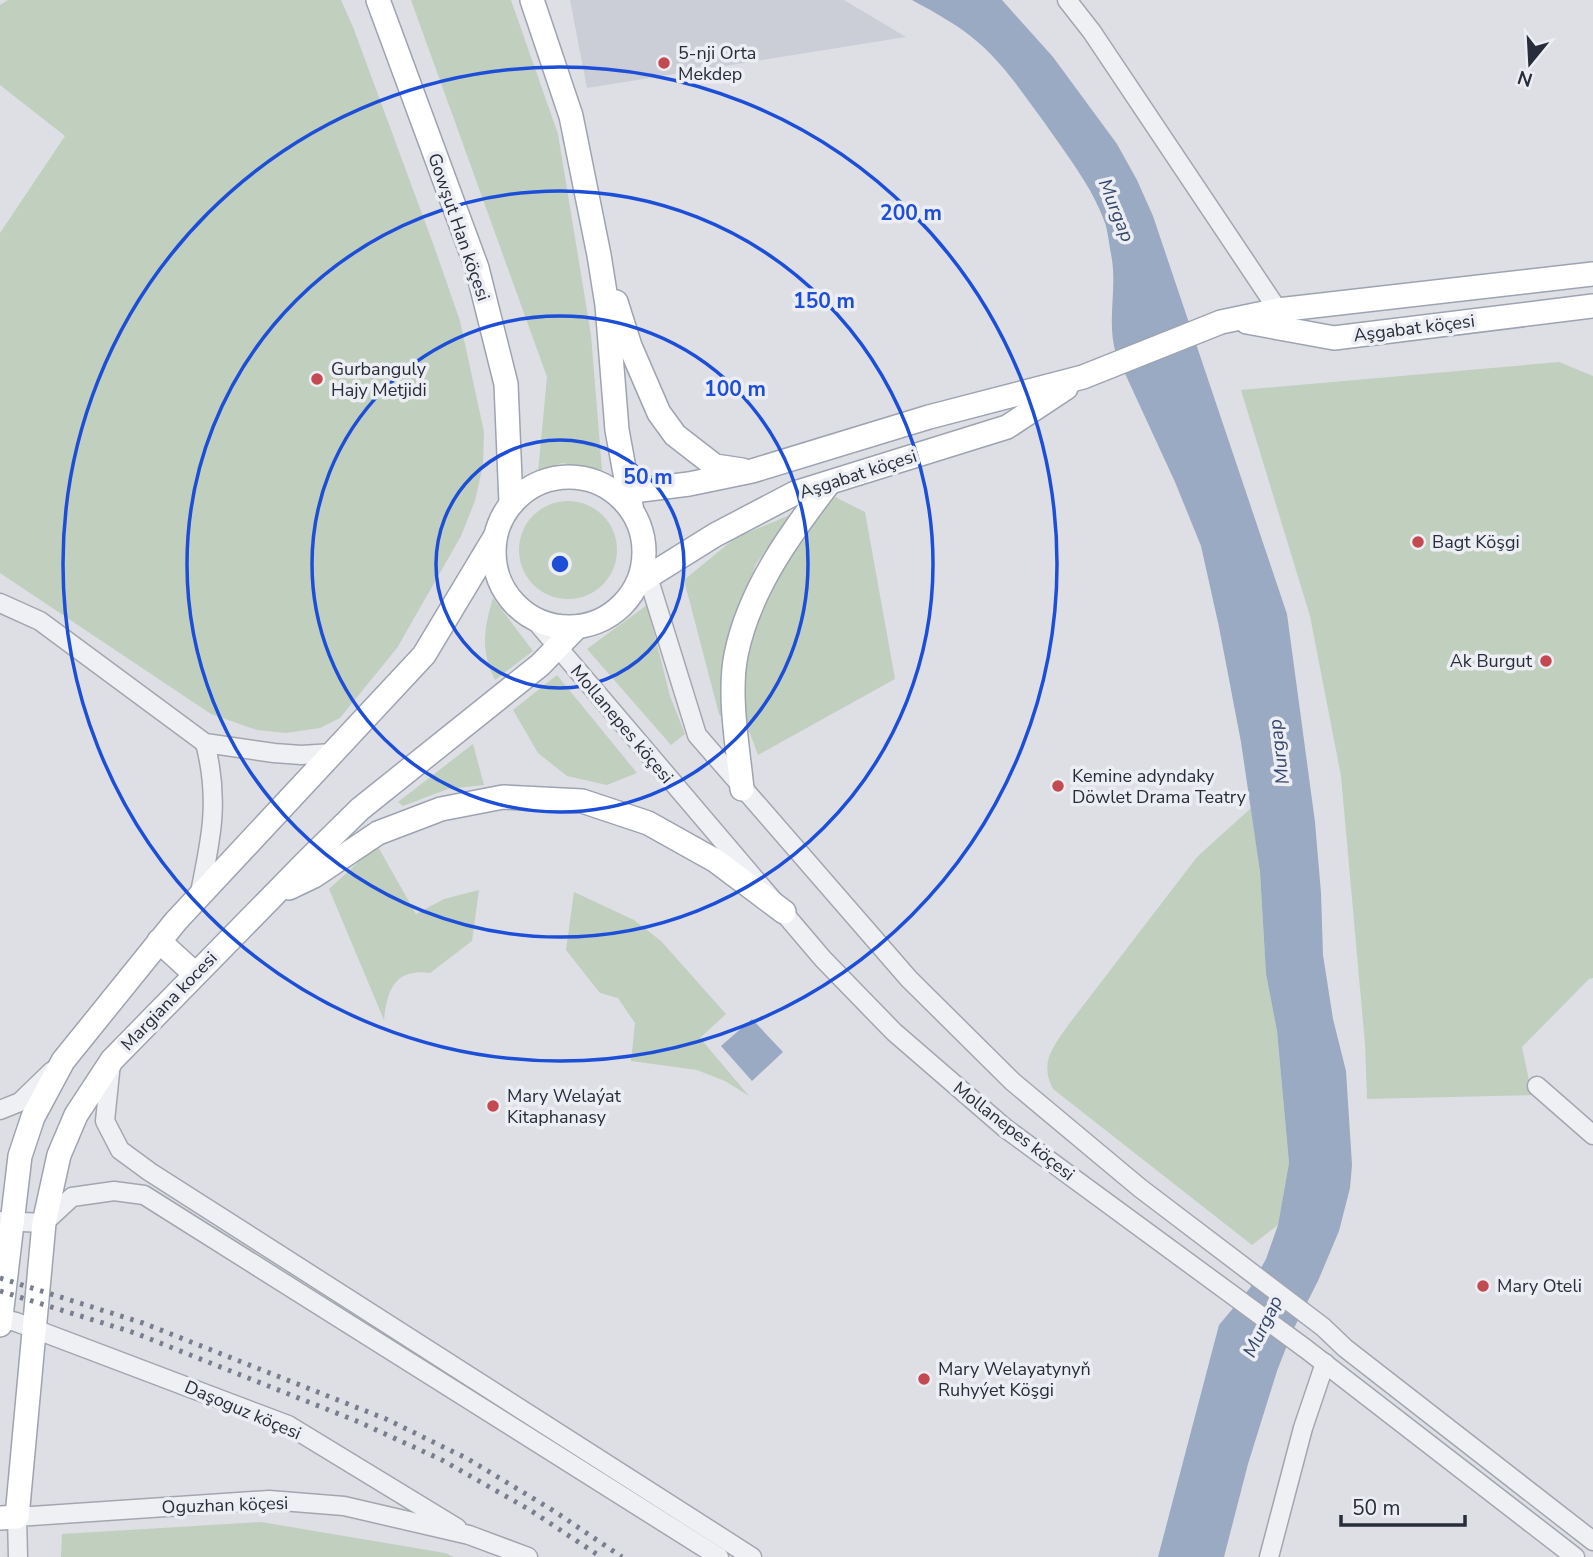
<svg xmlns="http://www.w3.org/2000/svg" width="1593" height="1557" viewBox="0 0 1593 1557" font-family="'Nunito Sans',sans-serif">
<style>
.built{fill:#cbced7}
.green{fill:#c1cfbe}
.water{fill:#9aaac3}
.lines{fill:none;stroke-linecap:round;stroke-linejoin:round}
.minor-casing{stroke:#a3a6af;stroke-width:21}
.major-casing{stroke:#9da3b0;stroke-width:26}
.minor{stroke:#eff0f4;stroke-width:18}
.major{stroke:#fff;stroke-width:23}
.rail{stroke:#787e8e;stroke-width:5;stroke-dasharray:3.5 7;stroke-linecap:butt}
.ring{fill:none;stroke:#1d4ed8;stroke-width:3.5}
.poi-dot{fill:#c24a50;stroke:#eceef3;stroke-width:2.5}
.labels{text-anchor:middle;stroke-width:7;stroke-linejoin:round;paint-order:stroke}
.poi-label{font-size:18px;fill:#282d3b;stroke:#eceef3;text-anchor:start}
.street-label{font-size:18px;fill:#282d3b;stroke:#eceef3}
.water-label{font-size:19px;font-style:italic;fill:#35486b;stroke:#eceef3}
.centre{fill:#1d4ed8;stroke:#eceef3;stroke-width:3.5}
.ring-label{font-size:21px;text-anchor:middle;font-weight:bold;fill:#1d4ed8;stroke:#eceef3;stroke-width:7;stroke-linejoin:round;paint-order:stroke}
</style>
<rect width="100%" height="100%" fill="#dddfe5"/>
<polygon class="built" points="570,0 844,0 906,37 587,88"/>
<g class="green">
<polygon points="8,0 341,0 353,27 435,249 460,321 484,432 483,465 475,501 461,536 397,648 340,718 320,728 286,733 257,730 211,714 0,573 0,233 65,136 0,85 0,5"/>
<polygon points="411,0 511,0 558,134 591,335 602,470 562,463 538,472 547,377"/>
<polygon points="1559,362 1593,376 1593,978 1589,979 1522,1047 1532,1095 1367,1099 1365,1044 1341,776 1310,616 1241,390"/>
<polygon points="835,497 865,512 895,679 758,755 745,720 746,672 754,615 786,554"/>
<circle cx="568" cy="550" r="49"/>
<polygon points="792,514 756,564 744,596 731,728 719,714 684,580 735,538"/>
<path d="M 493,598 L 533,651 L 495,680 C 480,651 484,628 493,598 Z"/>
<polygon points="647,605 670,696 685,734 671,745 587,649"/>
<polygon points="557,675 637,773 607,785 567,776 538,753 513,710"/>
<polygon points="473,744 484,785 448,789 403,806 398,802"/>
<path d="M 1251,808 L 1260,872 L 1266,974 L 1277,1031 L 1289,1163 L 1278,1225 L 1252,1245 L 1053,1089 C 1039,1062 1053,1047 1069,1024 L 1197,857 Z"/>
<path d="M 377,845 L 416,914 L 444,899 L 479,890 L 472,941 L 430,973 C 395,968 387,990 384,1020 L 329,889 Z"/>
<polygon points="574,892 634,920 661,941 726,1014 700,1038 749,1096 725,1081 697,1070 631,1061 635,1023 618,998 600,993 566,950"/>
<polygon points="261,1522 445,1553 454,1557 61,1557 62,1534"/>
</g>
<g class="water">
<path d="M 912,0 L 1002,0 L 1053,57 L 1117,144 L 1137,180 L 1153,216 L 1287,614 L 1315,822 L 1321,893 L 1323,955 L 1333,1019 L 1346,1071 L 1352,1165 L 1350,1188 L 1339,1231 L 1318,1281 L 1293,1330 L 1277,1371 L 1248,1464 L 1224,1557 L 1158,1557 L 1219,1325 L 1250,1288 L 1266,1259 L 1278,1225 L 1289,1163 L 1277,1031 L 1266,974 L 1260,872 L 1241,742 L 1219,627 L 1201,546 L 1175,482 L 1116,354 C 1106,321 1118,288 1111,254 C 1109,244 1108,232 1105,223 C 1092,186 1066,154 1044,122 C 1024,95 1005,66 980,44 C 960,26 936,13 912,0 Z"/>
<polygon points="752,1019 783,1052 752,1081 721,1046"/>
</g>
<g class="lines">
<defs>
<g id="minor">
<polyline points="1067,0 1092,32 1284,319"/>
<polyline points="644,564 697,735 909,979 1013,1082 1140,1188 1323,1327 1345,1348 1593,1541"/>
<polyline points="0,603 40,621 205,743 274,753 301,755 333,753"/>
<polyline points="533,618 823,959 894,1032 1005,1128 1306,1349 1575,1557"/>
<path d="M 199,897 C 211,840 220,800 205,743"/>
<polyline points="111,1063 105,1121 120,1150 150,1172 752,1557"/>
<polyline points="1537,1086 1593,1135"/>
<polyline points="0,1110 20,1102 52,1071"/>
<polyline points="0,1221 44,1223 72,1197 114,1191 144,1195 719,1557"/>
<polyline points="0,1318 16,1322 288,1425 457,1528"/>
<polyline points="18,1557 17,1517 269,1500 344,1506 469,1535 528,1557"/>
<polyline points="1269,1557 1303,1428 1325,1363"/>
</g>
<g id="major">
<polyline points="378,0 477,268 506,384 511,503"/>
<polyline points="532,0 571,116 599,255 607,305 617,430 632,511"/>
<polyline points="616,302 630,346 659,413 675,435 715,466 742,470"/>
<polyline points="1247,322 1334,338 1593,306"/>
<circle cx="569" cy="552" r="75"/>
<polyline points="617,493 689,484 752,471 929,417 1083,377 1221,322 1278,310 1593,274"/>
<polyline points="638,583 715,535 795,493 1007,427 1066,388"/>
<path d="M 742,789 C 738,748 728,696 736,655 C 749,590 790,534 829,483"/>
<polyline points="289,888 314,876 378,833 441,809 503,797 582,801 648,823 716,861 784,912"/>
<polyline points="159,941 195,974"/>
<polyline points="0,1325 20,1156 33,1117 63,1061 176,921 424,655 495,537"/>
<polyline points="0,1518 17,1517 44,1223 59,1155 76,1115 112,1060 307,861 360,809 540,665 577,627"/>
</g>
</defs>
<use href="#minor" class="minor-casing"/>
<use href="#major" class="major-casing"/>
<use href="#minor" class="minor"/>
<use href="#major" class="major"/>
<g class="rail">
<polyline points="0,1278 143,1323 386,1419 468,1459 554,1511 622,1557"/>
<polyline points="0,1291 135,1333 359,1422 442,1460 530,1510 601,1557"/>
</g>
</g>
<g class="ring">
<circle cx="560" cy="564" r="124"/>
<circle cx="560" cy="564" r="248"/>
<circle cx="560" cy="564" r="373"/>
<circle cx="560" cy="564" r="497"/>
</g>
<g class="poi-dot">
<circle cx="664" cy="63" r="7"/>
<circle cx="317" cy="379" r="7"/>
<circle cx="1418" cy="542" r="7"/>
<circle cx="1546" cy="661" r="7"/>
<circle cx="1058" cy="786" r="7"/>
<circle cx="493" cy="1106" r="7"/>
<circle cx="1483" cy="1286" r="7"/>
<circle cx="924" cy="1379" r="7"/>
</g>
<g class="labels">
<g class="poi-label">
<text x="678" y="59">5-nji Orta<tspan x="678" dy="21">Mekdep</tspan></text>
<text x="331" y="375">Gurbanguly<tspan x="331" dy="21">Hajy Metjidi</tspan></text>
<text x="1432" y="548">Bagt Köşgi</text>
<text x="1532" y="667" text-anchor="end">Ak Burgut</text>
<text x="1072" y="782">Kemine adyndaky<tspan x="1072" dy="21">Döwlet Drama Teatry</tspan></text>
<text x="507" y="1102">Mary Welaýat<tspan x="507" dy="21">Kitaphanasy</tspan></text>
<text x="1497" y="1292">Mary Oteli</text>
<text x="938" y="1375">Mary Welayatynyň<tspan x="938" dy="21">Ruhyýet Köşgi</tspan></text>
</g>
<g class="street-label">
<text transform="translate(459 227) rotate(71)" y="6">Gowşut Han köçesi</text>
<text transform="translate(1414 328) rotate(-7)" y="6">Aşgabat köçesi</text>
<text transform="translate(858 474) rotate(-18)" y="6">Aşgabat köçesi</text>
<text transform="translate(622 724) rotate(50)" y="6">Mollanepes köçesi</text>
<text transform="translate(169 1001) rotate(-46)" y="6">Margiana kocesi</text>
<text transform="translate(1014 1131) rotate(38)" y="6">Mollanepes köçesi</text>
<text transform="translate(243 1410) rotate(23)" y="6">Daşoguz köçesi</text>
<text transform="translate(225 1505) rotate(-2)" y="6">Oguzhan köçesi</text>
</g>
<g class="water-label">
<text transform="translate(1117 210) rotate(68)" y="7">Murgap</text>
<text transform="translate(1278 752) rotate(-97)" y="7">Murgap</text>
<text transform="translate(1262 1326) rotate(-64)" y="7">Murgap</text>
</g>
</g>
<circle cx="560" cy="564" r="10" class="centre"/>
<g class="ring-label">
<text x="911" y="220">200 m</text>
<text x="824" y="308">150 m</text>
<text x="735" y="396">100 m</text>
<text x="648" y="484">50 m</text>
</g>
<g transform="translate(1530 63) rotate(198)" stroke="#eceef3" stroke-width="5" paint-order="stroke">
<path d="M0-5L12 26L0 18L-12 26Z" fill="#282d3b"/>
<text y="-10" font-size="19" font-weight="bold" text-anchor="middle" fill="#282d3b">N</text>
</g>
<path d="M1341 1515v10h124v-10" fill="none" stroke="#282d3b" stroke-width="3.5"/>
<text x="1352" y="1515" font-size="21" fill="#282d3b" stroke="#eceef3" stroke-width="5" paint-order="stroke">50 m</text>
</svg>
